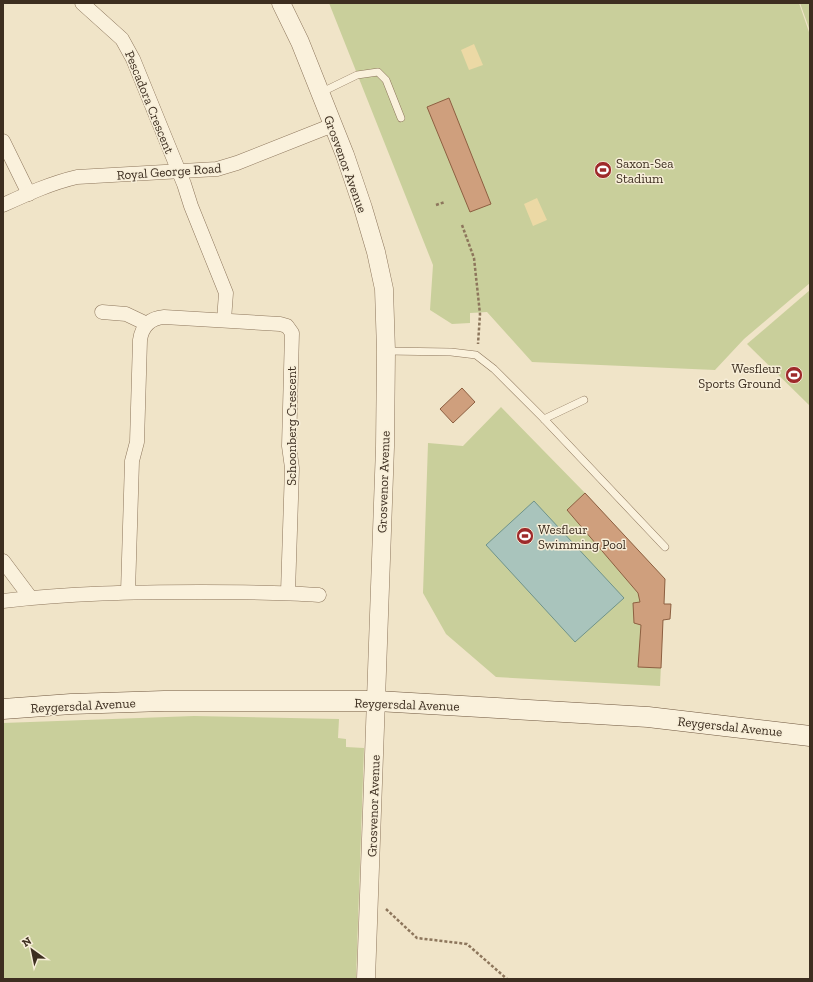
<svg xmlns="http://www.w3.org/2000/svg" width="813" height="982" viewBox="0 0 813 982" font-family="'Zilla Slab',serif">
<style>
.green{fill:#c9cf9b}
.sand{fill:#ecd9a5}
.water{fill:#a9c4bc;stroke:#6f938a}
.building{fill:#cf9f7d;stroke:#8d5f41}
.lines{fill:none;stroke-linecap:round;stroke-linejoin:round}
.service-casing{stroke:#8d765c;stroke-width:8}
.minor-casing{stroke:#8d765c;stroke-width:15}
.tertiary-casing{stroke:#8d765c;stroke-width:19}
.secondary-casing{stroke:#6f573f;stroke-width:21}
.path{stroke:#8d765c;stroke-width:2.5;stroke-dasharray:3 2;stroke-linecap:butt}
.service{stroke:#faf1dc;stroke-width:7}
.minor{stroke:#faf1dc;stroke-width:14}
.tertiary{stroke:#faf1dc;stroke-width:18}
.secondary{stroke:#faf1dc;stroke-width:20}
.labels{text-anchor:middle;stroke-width:3;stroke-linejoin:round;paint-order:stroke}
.street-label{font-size:13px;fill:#3d2e20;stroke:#f7eed8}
.poi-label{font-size:13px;fill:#3d2e20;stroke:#f7eed8;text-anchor:start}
</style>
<rect width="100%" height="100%" fill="#f0e4c8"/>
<g class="green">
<polygon points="329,3 799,3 810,35 810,283 744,339 715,370 532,362 487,312 470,313 470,323 452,324 430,310 433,265"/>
<polygon points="800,3 810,3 810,31"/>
<polygon points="810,290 810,406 747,344"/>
<polygon points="501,407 585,493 665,579 660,686 496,677 446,634 423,593 428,443 463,446"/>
<polygon points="194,716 339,719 338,738 346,739 346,747 364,748 356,979 3,979 3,723"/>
</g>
<g class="sand">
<polygon points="474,44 483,65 469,70 461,50"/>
<polygon points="537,198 547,220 533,226 524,204"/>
</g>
<polygon class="water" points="534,501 624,598 575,642 486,545"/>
<g class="building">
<polygon points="449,98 491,204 470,212 427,107"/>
<polygon points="462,388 475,402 453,423 440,409"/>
<polygon points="585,493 665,579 664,604 671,604 670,619 663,620 661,668 638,667 641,625 634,623 633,603 640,602 638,593 567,510"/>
</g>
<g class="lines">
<defs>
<g id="service">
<polyline points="320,93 357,75 378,72 386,80 401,118"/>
<polyline points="387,351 451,352 476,355 494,369 544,419 665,547"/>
<polyline points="544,419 584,400"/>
</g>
<g id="minor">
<polyline points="82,3 122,39 133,59 184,184 191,206 226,293 224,320"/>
<polyline points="3,141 29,194"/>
<path d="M 3,205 C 27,194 51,183 77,177 L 217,169 L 237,163 L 333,125"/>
<polyline points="102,312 126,314 147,324"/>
<polyline points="3,561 30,597"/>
<path d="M 128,592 L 132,461 L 137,442 L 140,340 C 142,326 150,318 164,317 L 280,324 L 287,326 L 292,333 L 289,446 L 292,468 L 288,592"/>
<path d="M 3,601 C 69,593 135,592 201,592 C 240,592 280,592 319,595"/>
</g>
<polyline id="tertiary" points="281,3 300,42 345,155 363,208 376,252 384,289 386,351 385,447 366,979"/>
<polyline id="secondary" points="3,709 71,704 164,701 377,701 648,717 810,736"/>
</defs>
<use href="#service" class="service-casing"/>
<use href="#minor" class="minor-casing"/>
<use href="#tertiary" class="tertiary-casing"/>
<use href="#secondary" class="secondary-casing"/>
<g class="path">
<polyline points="436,205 445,202"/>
<polyline points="462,225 474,258 480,314 478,344"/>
<polyline points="386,909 417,938 467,944 507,979"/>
</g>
<use href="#service" class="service"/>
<use href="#minor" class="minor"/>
<use href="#tertiary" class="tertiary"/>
<use href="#secondary" class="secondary"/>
</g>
<defs>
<symbol id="stadium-disc" viewBox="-11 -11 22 22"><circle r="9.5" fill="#9e2a2b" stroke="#f7eed8"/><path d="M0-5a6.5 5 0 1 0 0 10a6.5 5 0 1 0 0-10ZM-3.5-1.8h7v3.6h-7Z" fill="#fff"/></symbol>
</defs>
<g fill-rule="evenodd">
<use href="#stadium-disc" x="593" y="160" width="20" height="20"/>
<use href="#stadium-disc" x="784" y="365" width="20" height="20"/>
<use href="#stadium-disc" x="515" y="526" width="20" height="20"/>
</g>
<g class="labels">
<g class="street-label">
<text transform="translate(150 102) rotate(68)" y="5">Pescadora Crescent</text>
<text transform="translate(346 164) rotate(70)" y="5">Grosvenor Avenue</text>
<text transform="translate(169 171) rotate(-4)" y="5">Royal George Road</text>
<text transform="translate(291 426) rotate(-90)" y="5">Schoonberg Crescent</text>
<text transform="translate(383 482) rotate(-88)" y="5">Grosvenor Avenue</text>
<text transform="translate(407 704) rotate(2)" y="5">Reygersdal Avenue</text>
<text transform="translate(83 705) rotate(-3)" y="5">Reygersdal Avenue</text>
<text transform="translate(730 726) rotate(6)" y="5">Reygersdal Avenue</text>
<text transform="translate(373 806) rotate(-88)" y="5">Grosvenor Avenue</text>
</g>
<g class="poi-label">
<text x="616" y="168">Saxon-Sea<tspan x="616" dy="15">Stadium</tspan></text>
<text x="781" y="373" text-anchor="end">Wesfleur<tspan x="781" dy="15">Sports Ground</tspan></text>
<text x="538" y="534">Wesfleur<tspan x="538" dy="15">Swimming Pool</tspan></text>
</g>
</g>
<rect width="813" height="982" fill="none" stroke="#3d2e20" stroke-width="8"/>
<g transform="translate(32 950) rotate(327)" stroke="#f7eed8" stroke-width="3" paint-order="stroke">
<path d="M0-3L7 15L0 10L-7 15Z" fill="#3d2e20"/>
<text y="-6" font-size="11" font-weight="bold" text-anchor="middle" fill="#3d2e20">N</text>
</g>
</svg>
